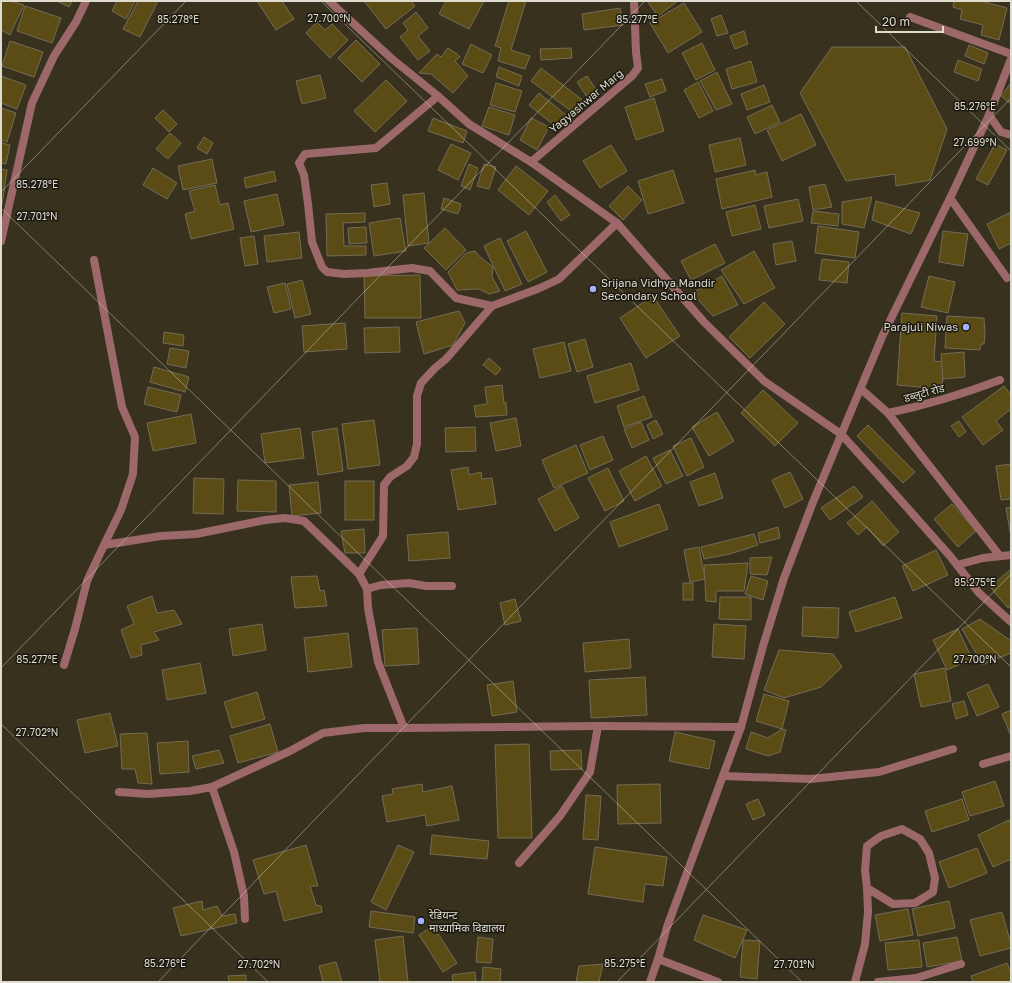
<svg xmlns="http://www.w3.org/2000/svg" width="1012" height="983" viewBox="0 0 1012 983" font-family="'Golos Text','Noto Sans Devanagari',sans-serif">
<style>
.building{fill:#5b4b15;stroke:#736c57}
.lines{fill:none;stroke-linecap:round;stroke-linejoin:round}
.service{stroke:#9d686a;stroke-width:8}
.minor{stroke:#9d686a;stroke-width:8}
.tertiary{stroke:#9d686a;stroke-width:8}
.ticks{fill:none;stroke:#dedbcf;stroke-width:1;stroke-opacity:0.45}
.poi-dot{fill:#a2b2fd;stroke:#1c1911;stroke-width:1.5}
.labels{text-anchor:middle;stroke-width:3;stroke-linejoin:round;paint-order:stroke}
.street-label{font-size:11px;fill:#dedbcf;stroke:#1c1911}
.poi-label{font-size:11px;fill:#dedbcf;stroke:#1c1911;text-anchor:start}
.ticks-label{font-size:10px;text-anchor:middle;fill:#dedbcf;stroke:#1c1911;stroke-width:3;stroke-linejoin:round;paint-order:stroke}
</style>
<rect width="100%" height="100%" fill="#37311e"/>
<g class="building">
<polygon points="1,1 11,1 24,5 10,35 1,30"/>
<polygon points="57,1 72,1 69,7"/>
<polygon points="117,1 135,1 126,19 112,11"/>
<polygon points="138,1 158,1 140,37 123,29"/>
<polygon points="257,1 282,1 294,19 276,30"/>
<polygon points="364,1 411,1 415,6 386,29"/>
<polygon points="446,1 484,1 469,29 439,14"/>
<polygon points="509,1 526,1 511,50 530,56 525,69 498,61 501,48 495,46"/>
<polygon points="647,1 678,1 658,16"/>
<polygon points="954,1 981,1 1007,8 999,40 981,35 983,25 960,19 962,10 953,7"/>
<polygon points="684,3 702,32 668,53 650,23"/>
<polygon points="25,6 61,18 52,43 17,31"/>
<polygon points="620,8 623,25 584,30 582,14"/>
<polygon points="416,12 428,28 418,36 430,51 418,60 400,37 408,30 403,23"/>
<polygon points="721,15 728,33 717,36 711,19"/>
<polygon points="317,22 325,30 332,24 348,40 330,58 306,33"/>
<polygon points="744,31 748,44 735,49 730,36"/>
<polygon points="356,40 380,64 362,82 338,58"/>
<polygon points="10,41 43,52 34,77 2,66"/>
<polygon points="702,43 715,70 696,80 682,53"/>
<polygon points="471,44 492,55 483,73 462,64"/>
<polygon points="969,45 988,53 984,64 965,56"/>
<polygon points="832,47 905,47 947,129 930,180 896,186 895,174 846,181 800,93"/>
<polygon points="448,48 457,54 460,57 455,61 468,76 453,93 431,74 419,73 437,54 441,57"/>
<polygon points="571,48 572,58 541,60 540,49"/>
<polygon points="958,60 982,69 978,81 954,72"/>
<polygon points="751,61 757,82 732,89 726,69"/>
<polygon points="499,67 522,76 519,86 496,77"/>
<polygon points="541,68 585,102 575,114 531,81"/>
<polygon points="717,72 732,104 716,110 700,81"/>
<polygon points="320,75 326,98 302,104 296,81"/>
<polygon points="1,76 26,85 17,109 1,103"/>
<polygon points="587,76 597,91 587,97 577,82"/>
<polygon points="662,79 666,91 650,97 645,84"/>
<polygon points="386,80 407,101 375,132 354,111"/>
<polygon points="698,82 713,111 699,118 684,90"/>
<polygon points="496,83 522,91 515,112 490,105"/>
<polygon points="1011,83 1011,104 1001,96"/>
<polygon points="764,85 770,102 747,110 741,94"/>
<polygon points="539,93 566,115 556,127 529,105"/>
<polygon points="654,98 664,131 636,140 625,107"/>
<polygon points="772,105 780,122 755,134 747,117"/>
<polygon points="489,107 515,115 509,135 482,126"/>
<polygon points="1,108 16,113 7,142 1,140"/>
<polygon points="163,110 177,124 169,132 155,118"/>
<polygon points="801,114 816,145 782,161 767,130"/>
<polygon points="433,118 467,131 463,143 428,131"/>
<polygon points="531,118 549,127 537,150 520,140"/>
<polygon points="170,133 181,143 168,159 156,149"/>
<polygon points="204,137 213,143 207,154 197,148"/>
<polygon points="740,138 746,165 715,172 709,145"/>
<polygon points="2,143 10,145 6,164 1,163 1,144"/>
<polygon points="451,144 471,153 458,180 438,170"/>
<polygon points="995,144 1007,150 988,185 976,179"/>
<polygon points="611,145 627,171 600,188 583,161"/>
<polygon points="212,159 217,183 183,190 178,166"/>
<polygon points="469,164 478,168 470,190 461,186"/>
<polygon points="484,164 496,167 489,189 477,186"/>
<polygon points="516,166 548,191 529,215 498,190"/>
<polygon points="153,168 177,183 167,199 143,185"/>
<polygon points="1,169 7,170 2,205 1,204"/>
<polygon points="673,170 684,203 648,214 638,181"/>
<polygon points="755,170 756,175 767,172 772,197 722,209 716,179"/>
<polygon points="274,171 276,181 246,188 244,178"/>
<polygon points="387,183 390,204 374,207 371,185"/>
<polygon points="825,184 832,207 813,210 809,187"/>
<polygon points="215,185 220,205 228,203 234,229 191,239 185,214 195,211 189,191"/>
<polygon points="628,186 642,200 623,220 609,206"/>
<polygon points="424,193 429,243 408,246 403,195"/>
<polygon points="277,194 284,225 251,232 244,201"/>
<polygon points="555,195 570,215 561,221 547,202"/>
<polygon points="872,197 864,228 842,224 842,202"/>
<polygon points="444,198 461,204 458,214 441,209"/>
<polygon points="798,199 803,221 769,228 764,206"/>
<polygon points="876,201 920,213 911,234 872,220"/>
<polygon points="755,205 761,229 732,236 726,212"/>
<polygon points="813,211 839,214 838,226 811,223"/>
<polygon points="1011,212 1011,243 999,249 987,224"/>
<polygon points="365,213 365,222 343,223 344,246 366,246 366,255 327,256 326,214"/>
<polygon points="400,218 406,251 374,256 369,223"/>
<polygon points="818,226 859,232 855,258 815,253"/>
<polygon points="366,227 367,243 349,244 348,228"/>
<polygon points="445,228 466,250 446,270 424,248"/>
<polygon points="526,231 547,272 528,282 507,241"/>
<polygon points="943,231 968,234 963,266 939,262"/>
<polygon points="299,232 302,258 267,262 264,236"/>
<polygon points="254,236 258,264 245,266 240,238"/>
<polygon points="500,238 522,284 505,291 484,246"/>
<polygon points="792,241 796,261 776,265 773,244"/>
<polygon points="715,244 725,263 691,280 681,261"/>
<polygon points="475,251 480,257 493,267 492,277 500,291 489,294 479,289 457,290 448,272 466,253"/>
<polygon points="754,251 775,288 744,304 721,270"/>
<polygon points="822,259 849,262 847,283 819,280"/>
<polygon points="420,275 421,318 365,318 364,276"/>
<polygon points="722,276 738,305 713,316 692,293"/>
<polygon points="929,276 955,282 948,313 921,307"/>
<polygon points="302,280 311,314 295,318 287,284"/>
<polygon points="285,283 291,309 274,313 267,287"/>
<polygon points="653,296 680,336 646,358 620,318"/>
<polygon points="764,302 785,324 750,358 729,337"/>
<polygon points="459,311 465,323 453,345 424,354 416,322"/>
<polygon points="902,313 937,316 934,361 944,362 942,389 897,385"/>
<polygon points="947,316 984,318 985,335 984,344 981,344 980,350 945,348"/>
<polygon points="345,323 347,349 304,352 302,326"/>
<polygon points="399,327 400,352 365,353 364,328"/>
<polygon points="164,332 184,335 183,346 163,343"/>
<polygon points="585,339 593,367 577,372 568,344"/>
<polygon points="564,342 571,371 540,378 533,349"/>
<polygon points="170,348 189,351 186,368 167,364"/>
<polygon points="964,352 965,377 943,379 941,354"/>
<polygon points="489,358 501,369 496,375 483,365"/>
<polygon points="631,363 639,390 595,403 587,376"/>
<polygon points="154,367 189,377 185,392 150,382"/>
<polygon points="502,385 504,403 506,402 507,415 476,417 474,406 487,404 485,387"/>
<polygon points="1004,386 1011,395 1011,409 996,421 1003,430 983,445 962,417"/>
<polygon points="148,387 181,395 177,412 144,404"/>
<polygon points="763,390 798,423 775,446 741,413"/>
<polygon points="644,396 652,417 624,427 617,406"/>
<polygon points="717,412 734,441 709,456 692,427"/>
<polygon points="191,414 196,443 153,451 147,423"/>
<polygon points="516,418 521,446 496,451 490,423"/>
<polygon points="374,420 380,465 348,469 342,424"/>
<polygon points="656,420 663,434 653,439 647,425"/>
<polygon points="959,421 966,432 959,437 951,426"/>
<polygon points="641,422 649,440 632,448 624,429"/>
<polygon points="868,425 915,472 903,483 857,436"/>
<polygon points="475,427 476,451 446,452 445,428"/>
<polygon points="300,428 304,458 265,463 261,434"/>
<polygon points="337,428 343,471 318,475 312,432"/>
<polygon points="603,436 613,460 590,470 580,445"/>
<polygon points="691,438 704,467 687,476 673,446"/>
<polygon points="576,445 588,473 554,488 542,460"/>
<polygon points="670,450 683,476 666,484 653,458"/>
<polygon points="646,456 662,486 635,501 619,471"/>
<polygon points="1011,464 1011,499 1001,500 996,466"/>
<polygon points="468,467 469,475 481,472 482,479 492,478 496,504 458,510 451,470"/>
<polygon points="608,468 624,501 605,511 588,478"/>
<polygon points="790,472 803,499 785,508 772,480"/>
<polygon points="715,473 723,498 699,506 690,482"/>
<polygon points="194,478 224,479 223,514 193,513"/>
<polygon points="238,480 276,481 276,512 237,511"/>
<rect x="345" y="481" width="29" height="39"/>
<polygon points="318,482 321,513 292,516 289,485"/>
<polygon points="562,486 579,518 555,531 538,499"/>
<polygon points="854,486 863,497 830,520 821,508"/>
<polygon points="872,501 899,532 883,546 867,527 858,535 847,523"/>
<polygon points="659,504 668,529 619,547 610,522"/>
<polygon points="952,504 976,531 958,547 934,519"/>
<polygon points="1011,507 1011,537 1006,508"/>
<polygon points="778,527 780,538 760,543 758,533"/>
<polygon points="364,529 365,553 345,553 341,531"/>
<polygon points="448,532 450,558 409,561 407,535"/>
<polygon points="754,534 758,545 730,554 704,559 701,547"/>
<polygon points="699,547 705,579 690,582 684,550"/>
<polygon points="936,550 948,575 913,591 902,566"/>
<polygon points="772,557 767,575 750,574 750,558"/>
<polygon points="748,563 744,591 716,591 716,602 706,601 704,565"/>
<polygon points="1011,569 1011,606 1008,608 990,587"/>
<polygon points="317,576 320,591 324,590 327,606 295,608 291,577"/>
<polygon points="751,576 768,581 763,600 745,594"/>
<rect x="683" y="583" width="10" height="17"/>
<polygon points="152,596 157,613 174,610 182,624 154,632 159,640 141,645 142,655 131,658 121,630 134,624 127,606"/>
<polygon points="720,597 751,597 751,620 719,619"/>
<polygon points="895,597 902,618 856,632 849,612"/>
<polygon points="515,599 521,621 505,625 500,603"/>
<polygon points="803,607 839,608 838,638 802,636"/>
<polygon points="980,619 1011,641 1011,653 982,665 977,655 962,629"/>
<polygon points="262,624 266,650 233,656 229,629"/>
<polygon points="714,624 746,626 744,659 712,657"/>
<polygon points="417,628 419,664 385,666 382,630"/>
<polygon points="958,629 972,659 947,670 933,640"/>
<polygon points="348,633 352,667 308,672 304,638"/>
<polygon points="629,639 631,668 585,672 583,643"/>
<polygon points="779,650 833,654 842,667 821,687 784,698 764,690"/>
<polygon points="200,663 206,693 167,700 162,670"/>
<polygon points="945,668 951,701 921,707 914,674"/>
<polygon points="645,677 647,715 591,718 589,680"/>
<polygon points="513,681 517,712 492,716 487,685"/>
<polygon points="988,684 999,707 977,716 967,693"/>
<polygon points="257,692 265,719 232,728 224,702"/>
<polygon points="764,694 789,701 782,729 756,721"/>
<polygon points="964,701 968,715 956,719 952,704"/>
<polygon points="1011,710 1011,736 1002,714"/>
<polygon points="110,713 118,746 85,753 77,720"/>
<polygon points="270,724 278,752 238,763 230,736"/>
<polygon points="782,729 786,730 780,752 768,756 746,749 751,732 768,738"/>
<polygon points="675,732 715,741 709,769 669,761"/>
<polygon points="147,733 152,784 138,783 135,769 122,769 120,734"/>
<polygon points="188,741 189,772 160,774 157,743"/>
<polygon points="529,744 532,838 498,838 495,745"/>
<polygon points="219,750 224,763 196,769 192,756"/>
<polygon points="581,750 582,769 551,770 550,751"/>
<polygon points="995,781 1004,806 970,816 962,792"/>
<polygon points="422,784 423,792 452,786 459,820 427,826 425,815 387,822 382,796 393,794 392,789"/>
<polygon points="660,784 661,823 618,824 617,785"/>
<polygon points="586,795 601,796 598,840 583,839"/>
<polygon points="758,799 765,815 753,820 746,804"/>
<polygon points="962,799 969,820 932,832 925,811"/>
<polygon points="1009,820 1011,825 1011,859 993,867 978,835"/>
<polygon points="432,835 489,841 487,859 430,854"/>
<polygon points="306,845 318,886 310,886 316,905 321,906 322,912 284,921 276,891 264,894 253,860"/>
<polygon points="398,845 414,852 386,910 371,902"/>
<polygon points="595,847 667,857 663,886 645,884 643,902 588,894"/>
<polygon points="977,848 987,873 949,888 939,862"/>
<polygon points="202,901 203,910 217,906 222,916 235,914 237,923 181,936 173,908"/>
<polygon points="949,901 955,928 918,936 912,909"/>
<polygon points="908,909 913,935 880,941 875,915"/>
<polygon points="371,911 415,917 413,933 369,927"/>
<polygon points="1002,912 1011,944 1011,948 980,956 970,920"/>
<polygon points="703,915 747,930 735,958 694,940"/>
<polygon points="433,926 457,963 443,972 419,935"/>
<polygon points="403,936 408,982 380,982 375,940"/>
<polygon points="478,937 493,939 491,963 476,962"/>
<polygon points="957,937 962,961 927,967 923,943"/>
<polygon points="743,940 760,941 757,979 740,977"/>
<polygon points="919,940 922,967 888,970 885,943"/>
<polygon points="336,962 342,982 323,982 319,966"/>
<polygon points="1007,963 1011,973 1011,982 973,982 971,976"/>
<polygon points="603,964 599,982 576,982 579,966"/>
<polygon points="483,967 501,969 500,982 482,982"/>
<polygon points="475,972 476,982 453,982 452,975"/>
<polygon points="246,975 246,982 229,982 228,976"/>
</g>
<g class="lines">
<polyline class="service" points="910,17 1011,54"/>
<g class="minor">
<polyline points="438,96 376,148 305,154 299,163 304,175 308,204 312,242 322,267 327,272 344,274 367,273 412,268 430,271 456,298 492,306"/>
<polyline points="989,115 1001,132 1011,135"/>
<polyline points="531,162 632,76 638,68 636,52 634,1"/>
<polyline points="950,198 1007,278"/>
<polyline points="1,241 32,103 54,56 76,22 86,1"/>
<polyline points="94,260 122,407 135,437 133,474 121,510 104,545 161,536 196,534 265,520 285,518 304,521 359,574 367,589 368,608 378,662 404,728 598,726 741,727"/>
<path d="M 861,389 L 888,413 C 927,405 963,394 1000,380"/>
<polyline points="888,413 1000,556"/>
<polyline points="841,434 880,477 950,556 979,593 1011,622"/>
<polyline points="957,565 983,558 1011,555"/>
<polyline points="359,574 383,536 384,485 390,477 407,466 414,457 417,444 417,396 421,383 435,368 446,359 492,306 540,288 559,279 617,223"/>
<polyline points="367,589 381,585 409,583 426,586 452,586"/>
<polyline points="64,665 75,629 87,581 104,545"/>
<polyline points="983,764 1011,756"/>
<polyline points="723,776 811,779 879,772 953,749"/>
<polyline points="212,787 234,852 244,896 245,919"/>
<polyline points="119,792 148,794 190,791 212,787 290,751 323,733 364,728 404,728"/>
<polyline points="519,863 560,816 590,772 598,726"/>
<polyline points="658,959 718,982"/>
<polyline points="855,982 865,944 868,912 867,888 865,870 867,846 881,836 902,829 920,839 929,853 935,878 933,892 915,903 893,904 867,888"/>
<polyline points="878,982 916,978 961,964"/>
</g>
<g class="tertiary">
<polyline points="329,1 391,58 438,96 469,124 531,162 617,223 704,322 764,381 841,434"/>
<polyline points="650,982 658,959 667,927 741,727 763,646 784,578 813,502 882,337 952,194 989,115 1011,59"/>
</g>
</g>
<path class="ticks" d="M 321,1 L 1011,667M 856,1 L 1011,151M 1,192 L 186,1M 1,208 L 802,982M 1,668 L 645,1M 1,724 L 268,982M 158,982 L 1011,98M 617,982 L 1011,574"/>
<g class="poi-dot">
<circle cx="593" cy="289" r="4"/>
<circle cx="966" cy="327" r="4"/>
<circle cx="421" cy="921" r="4"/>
</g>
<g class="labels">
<g class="street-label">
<text transform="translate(586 101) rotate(-40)" y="4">Yagyashwar Marg</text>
<text transform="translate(924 393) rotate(-15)" y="4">डब्लुटी रोड</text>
</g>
<g class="poi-label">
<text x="601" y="287">Srijana Vidhya Mandir<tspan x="601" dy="13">Secondary School</tspan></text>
<text x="958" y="331" text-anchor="end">Parajuli Niwas</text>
<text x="429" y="919">रेडियन्ट<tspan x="429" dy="13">माध्यामिक विद्यालय</tspan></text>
</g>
</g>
<g class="ticks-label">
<text x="329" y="22">27.700°N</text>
<text x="178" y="23">85.278°E</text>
<text x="637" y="23">85.277°E</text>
<text x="975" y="110">85.276°E</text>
<text x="975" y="146">27.699°N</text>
<text x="37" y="188">85.278°E</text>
<text x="37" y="220">27.701°N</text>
<text x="975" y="586">85.275°E</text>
<text x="975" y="663">27.700°N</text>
<text x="37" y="663">85.277°E</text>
<text x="37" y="736">27.702°N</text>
<text x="165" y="967">85.276°E</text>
<text x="625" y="967">85.275°E</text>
<text x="259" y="968">27.702°N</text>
<text x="794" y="968">27.701°N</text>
</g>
<rect width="1012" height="983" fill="none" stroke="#dedbcf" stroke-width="4"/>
<path d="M876 26v6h67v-6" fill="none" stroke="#dedbcf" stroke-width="2"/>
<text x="882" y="26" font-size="12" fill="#dedbcf" stroke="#1c1911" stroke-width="3" paint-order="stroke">20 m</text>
</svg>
